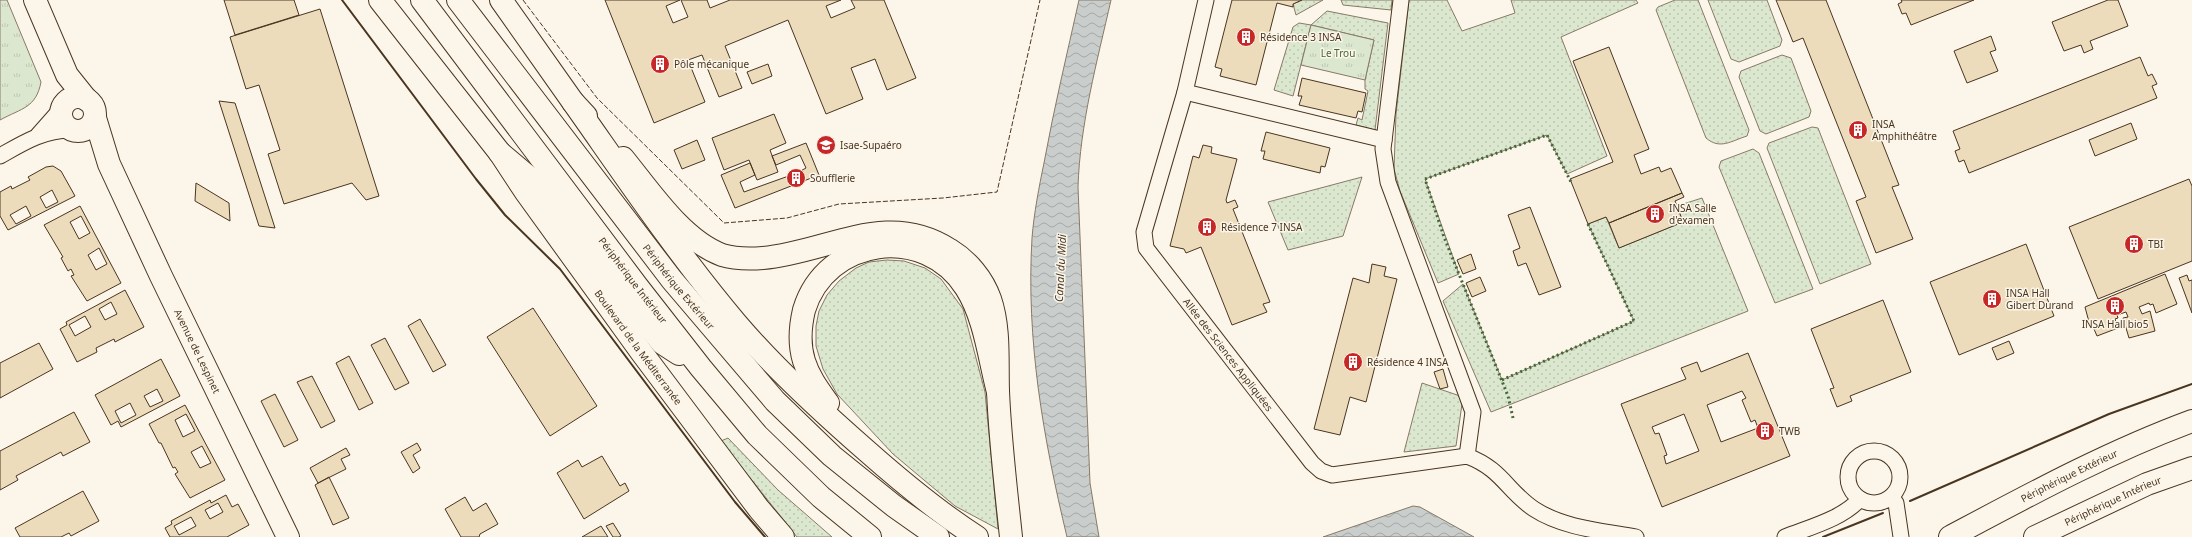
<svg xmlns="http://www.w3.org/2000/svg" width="2192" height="537" viewBox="0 0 2192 537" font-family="'Noto Sans',sans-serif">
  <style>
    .grass { fill: url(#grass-dots); stroke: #887966 }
    .park { fill: url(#park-tufts); stroke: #887966 }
    .water { fill: url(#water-waves); stroke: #887966 }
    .building { fill: #ecdcbc; stroke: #4a3520; fill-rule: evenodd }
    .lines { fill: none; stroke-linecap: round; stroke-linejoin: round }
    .street-casing { stroke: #4a3520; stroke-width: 17 }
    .secondary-casing { stroke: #4a3520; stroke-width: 24 }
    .primary-casing { stroke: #4a3520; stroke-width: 24 }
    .highway-casing { stroke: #4a3520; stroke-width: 24 }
    .street { stroke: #fbf6e9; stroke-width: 15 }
    .secondary { stroke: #fbf6e9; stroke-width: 22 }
    .primary { stroke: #fbf6e9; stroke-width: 22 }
    .highway { stroke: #fbf6e9; stroke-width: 22 }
    .hedge { stroke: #436837; stroke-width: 3; stroke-dasharray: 2 3; stroke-linecap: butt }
    .fence { stroke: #4a3520; stroke-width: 1; stroke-dasharray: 5 2; stroke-linecap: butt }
    .wall { stroke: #4a3520; stroke-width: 2 }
    .labels { text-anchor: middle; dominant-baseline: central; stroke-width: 3; stroke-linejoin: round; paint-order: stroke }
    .poi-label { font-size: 10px; fill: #4a3520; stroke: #fbf6e9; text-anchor: start }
    .park-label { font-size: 10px; fill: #436837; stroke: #fbf6e9 }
    .street-label { font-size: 10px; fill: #4a3520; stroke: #fbf6e9 }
    .water-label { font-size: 11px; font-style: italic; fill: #4a3520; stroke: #fbf6e9 }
  </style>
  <defs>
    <pattern id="grass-dots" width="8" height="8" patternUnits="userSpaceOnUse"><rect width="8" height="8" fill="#dce7d0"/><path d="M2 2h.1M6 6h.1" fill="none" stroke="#bec7b2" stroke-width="1.8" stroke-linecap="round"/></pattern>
    <pattern id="park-tufts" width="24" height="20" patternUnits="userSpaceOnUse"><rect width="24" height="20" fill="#dce7d0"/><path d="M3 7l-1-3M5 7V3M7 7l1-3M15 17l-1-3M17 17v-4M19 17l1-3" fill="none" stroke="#bec7b2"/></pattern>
    <pattern id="water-waves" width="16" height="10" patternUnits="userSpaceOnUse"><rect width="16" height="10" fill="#c9cecd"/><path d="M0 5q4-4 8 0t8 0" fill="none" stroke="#a5a8a6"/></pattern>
  </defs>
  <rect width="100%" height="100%" fill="#fbf6e9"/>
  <!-- grass -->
  <path class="grass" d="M1302 0H1323L1296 15 1293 4Z
    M1341 0H1392L1391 10 1343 5Z
    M1409 0H1447L1462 31 1515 13 1511 0H1636L1638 3 1561 37 1607 156 1567 174 1547 135 1425 179 1459 274 1438 283 1400 191 1394 169 1396 114Z
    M1675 0H1698L1749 130 1747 136C1731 141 1720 150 1706 138L1656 10 1658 7Z
    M1708 0H1767L1782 40 1780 46 1739 62 1731 59Z
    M1327 11 1388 23 1375 130 1356 125 1358 118 1362 120 1368 91 1365 89V80L1374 40 1311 25 1293 96 1274 90 1293 27 1299 23 1311 25Z
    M1782 55 1791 58 1811 111 1809 117 1766 134 1760 131 1739 77 1741 71Z
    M1812 127 1818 128 1871 264 1820 284 1767 148 1769 143Z
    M1753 149 1759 153 1813 289 1775 303 1719 167 1721 161Z
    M1362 177 1343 236 1288 250 1268 202Z
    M1702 198 1748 311 1491 412 1443 301 1463 284 1502 380 1634 321 1588 224 1606 217 1619 248 1683 222 1677 206Z
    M887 260 904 261 925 268 941 279 963 309 985 392 998 529 955 506 893 454 837 394 823 369 816 346V326L819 311 827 295 839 281 856 268 869 262Z
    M1422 383 1463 397 1456 446 1404 452Z
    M728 438 778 490 832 537H797L721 441Z"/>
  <!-- park -->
  <path class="park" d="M0 0H7L41 82C36 108 22 108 0 120Z
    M1311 25 1374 40 1365 80 1301 65Z"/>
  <!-- water -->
  <path class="water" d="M1079 0H1111C1097 62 1080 124 1078 187L1090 483 1099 537H1067C1043 437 1026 340 1032 238 1034 213 1039 187 1044 163 1054 108 1067 54 1079 0Z
    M1413 506 1420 507 1474 537H1323Z"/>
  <!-- building -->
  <path class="building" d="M224 0H294L299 15 235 35Z
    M605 0H680L666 6 673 23 688 17 681 0H707L710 8 730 0H841L826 6 831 18 855 8 851 0H884L916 78 887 90 875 59 851 68 863 99 826 114 788 20 725 46 742 88 719 97 702 55 688 60 705 102 654 123Z
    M1232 0H1302L1293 4V7L1277 3 1256 85 1220 76 1222 69 1215 67Z
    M1776 0H1826L1899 185 1892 187 1913 239 1876 253 1856 201 1866 197 1803 38 1793 42Z
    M1901 0H1974L1911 25 1906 13 1902 14 1898 4 1902 2Z
    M2108 0H2118L2128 26 2090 41 2093 49 2084 53 2081 45 2064 51 2052 22Z
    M320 9 379 196 366 200 352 183 284 204 268 154 280 150 259 85 246 89 230 37Z
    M1991 36 1996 50 1990 52 1998 71 1967 83 1954 51Z
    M1609 47 1649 149 1634 155 1641 174 1659 167 1661 172 1671 168 1682 193 1609 223 1606 217 1588 224 1570 179 1613 162 1573 61Z
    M2140 57 2148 76 2152 74 2157 84 2152 86 2157 98 1969 173 1964 160 1959 162 1955 151 1960 149 1953 131Z
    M768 64 772 76 752 84 747 72Z
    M1302 78 1366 93 1362 112 1358 111 1356 118 1299 105 1302 96H1298Z
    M219 101 235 103 275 228 259 226Z
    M774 114 786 143 770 150 778 172 757 180 749 160 724 170 712 138Z
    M2131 123 2137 139 2095 156 2089 140Z
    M1266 132 1330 148 1325 167 1321 166 1320 173 1263 159 1265 151H1261Z
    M697 140 705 160 682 169 674 150Z
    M806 143 819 175 735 208 721 175 750 163 755 175 740 182 744 192 797 173 806 168 800 155 776 165 772 156Z
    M1203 145 1212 147 1211 153 1237 159 1226 200 1227 203 1235 200 1238 207 1233 209 1270 302 1263 304 1267 312 1232 325 1201 247 1186 253 1184 249 1170 246 1193 156 1199 158Z
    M53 166 61 171 75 196 8 230 0 216V192L11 186 12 189 30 180 28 177 46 167ZM52 190 58 202 46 208 40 197ZM26 206 31 216 16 224 10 215Z
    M2189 179 2192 186V261L2098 299 2069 227Z
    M196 183 229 203 230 221 195 201Z
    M1682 193 1684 197 1675 201 1683 222 1619 248 1609 223Z
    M80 206 121 283 87 301 71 276 74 275 71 269 68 271 61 258 63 257 44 225ZM81 216 90 233 79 239 70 222ZM99 248 107 264 96 270 88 255Z
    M1530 207 1561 287 1539 295 1526 263 1518 266 1513 251 1520 248 1508 215Z
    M2026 244 2054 316 1959 355 1930 282Z
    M1471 254 1476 269 1463 274 1457 260Z
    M1372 264 1386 267 1384 276 1397 279 1366 402 1350 397 1340 435 1314 429 1353 278 1369 283Z
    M2165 274 2177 304 2156 313 2153 304 2150 305 2149 303 2139 307 2142 314 2150 311 2155 331 2129 338 2123 318 2128 317 2126 312 2117 315 2118 318 2115 319 2118 328 2097 336 2091 322H2089L2085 307Z
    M2187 275 2189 281 2192 280V313L2179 278Z
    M1480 277 1486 291 1472 297 1466 283Z
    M125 290 144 327 115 342 114 339 96 348 97 352 77 362 60 329 67 325 66 322ZM111 302 117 314 105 320 99 309ZM85 316 91 327 75 336 69 325Z
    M1883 300 1911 372 1850 396 1852 401 1837 407 1830 389 1834 388 1811 329Z
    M533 308 597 406 550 436 487 337Z
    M420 319 446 365 433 372 408 326Z
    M385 338 409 383 395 390 371 345Z
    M2009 341 2014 353 1997 360 1992 348Z
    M39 343 53 369 0 398V363Z
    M1748 353 1790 456 1662 507 1621 404 1686 379 1681 368 1697 362 1701 372ZM1742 391 1746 398 1742 400 1751 422 1755 420 1758 428 1721 442 1707 405ZM1684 414 1699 451 1666 464 1664 456 1667 455 1659 433 1655 434 1652 427Z
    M349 356 373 403 359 410 336 363Z
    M161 359 180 396 121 427 118 421 111 425 95 395ZM157 389 163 401 150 407 144 396ZM130 403 136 415 121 423 115 411Z
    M1443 369 1448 387 1440 389 1434 372Z
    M312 376 335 421 321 428 297 382Z
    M275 394 298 440 284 447 261 401Z
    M185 405 225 480 190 498 175 474 178 472 175 467 173 468 161 443H159L149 424ZM186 414 195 431 183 437 175 420ZM202 446 211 463 200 468 191 452Z
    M74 412 90 442 63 456 61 452 16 476 18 480 0 490V451Z
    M417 443 421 450 413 455 420 468 413 473 401 452Z
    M346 448 350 455 341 459 346 469 318 483 310 468Z
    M602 456 620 486 625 483 629 491 584 519 557 473 578 460 582 467Z
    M329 477 349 518 333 525 315 485Z
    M83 491 99 521 71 536 69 533 61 537H20L15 528Z
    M226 495 232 507 238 504 249 525 227 537H170L165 528 172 524 171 521 210 500 211 503ZM218 503 223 512 210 519 205 510ZM191 517 196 526 179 535 174 526Z
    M465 497 473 511 486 503 498 524 480 534 479 537H461L445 509Z
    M613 523 621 536 619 537H613L606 526Z
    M601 526 608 537H582Z"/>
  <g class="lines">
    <defs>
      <g id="street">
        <path id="s1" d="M1206 0 1185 92 1144 232 1146 248 1312 463 1321 471 1332 475 1467 456C1502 469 1507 491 1534 509 1563 528 1602 531 1636 537"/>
        <path d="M1401 0 1383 149 1388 182 1473 412 1467 456"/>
        <path d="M1185 92 1384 140"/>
        <path d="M38 135 61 109"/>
        <path d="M0 156C23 143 44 130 70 130"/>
        <circle cx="1874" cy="477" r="26"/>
        <path d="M1891 497 1896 503 1901 537"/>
        <path d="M1785 537C1810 527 1842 519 1860 499"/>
      </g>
      <g id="secondary">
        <path d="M35 0 67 75 87 100"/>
        <circle cx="78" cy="114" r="17"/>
        <path id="s2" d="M95 118 109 164 161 276 288 537"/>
      </g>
      <g id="primary">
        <path id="s3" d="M380 0 500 153 525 191 642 353 759 509 783 537"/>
        <path d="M501 0 573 102 586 116"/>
        <path d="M623 158C650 191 682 240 722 255 735 259 750 259 763 258 829 252 887 209 950 250 968 261 983 279 990 299 1000 328 997 361 998 391 1000 440 1006 489 1011 537"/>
      </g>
      <g id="highway">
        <path id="s4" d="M422 0 637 286 701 368 757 435 821 497 870 537"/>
        <path id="s5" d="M458 0 672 280 775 401 832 456 894 506 938 537"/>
        <path d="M573 102C626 177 677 253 736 323 776 370 822 412 868 452 902 482 938 512 977 537"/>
        <path d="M500 153 532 180 662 343 679 354"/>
        <path d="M828 403C818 389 809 377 804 361 799 345 800 327 804 310 826 237 925 223 966 288 985 318 989 358 998 392"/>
        <path id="s6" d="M1950 537C2029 495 2108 452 2192 421"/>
        <path id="s7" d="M2035 537 2147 484 2192 468"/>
      </g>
    </defs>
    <!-- street casing -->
    <use href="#street" class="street-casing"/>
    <!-- secondary casing -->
    <use href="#secondary" class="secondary-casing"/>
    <!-- primary casing -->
    <use href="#primary" class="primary-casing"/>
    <!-- highway casing -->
    <use href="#highway" class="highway-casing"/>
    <!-- street -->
    <use href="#street" class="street"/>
    <!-- secondary -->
    <use href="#secondary" class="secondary"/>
    <!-- primary -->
    <use href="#primary" class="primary"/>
    <!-- highway -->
    <use href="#highway" class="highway"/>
    <!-- hedge -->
    <path class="hedge" d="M1502 380 1634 321 1587 222
      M1513 418 1508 396 1444 237 1425 179 1547 135 1571 182"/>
    <!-- fence -->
    <path class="fence" d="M523 0 597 98 724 223 787 218 839 204 943 198 997 192 1040 0"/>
    <!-- wall -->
    <path class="wall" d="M342 0 476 179 505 215 560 269 735 502 765 537
      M1910 501 2109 414 2192 384
      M1823 537 1883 513"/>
  </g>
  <!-- icons -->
  <defs>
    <symbol id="building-disc" viewBox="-11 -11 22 22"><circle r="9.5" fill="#c62828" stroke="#fbf6e9"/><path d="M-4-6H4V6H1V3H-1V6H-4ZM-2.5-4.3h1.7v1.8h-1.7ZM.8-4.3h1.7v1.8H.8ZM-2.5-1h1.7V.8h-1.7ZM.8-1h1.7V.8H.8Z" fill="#fff"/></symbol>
    <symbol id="university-disc" viewBox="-11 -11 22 22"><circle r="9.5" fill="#c62828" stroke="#fbf6e9"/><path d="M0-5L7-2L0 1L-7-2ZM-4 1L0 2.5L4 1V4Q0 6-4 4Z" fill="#fff"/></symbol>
  </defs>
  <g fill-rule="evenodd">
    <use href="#building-disc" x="1235" y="26" width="22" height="22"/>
    <use href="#building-disc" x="649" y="53" width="22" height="22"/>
    <use href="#building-disc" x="1847" y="119" width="22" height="22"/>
    <use href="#university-disc" x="815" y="134" width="22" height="22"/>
    <use href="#building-disc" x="785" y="167" width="22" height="22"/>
    <use href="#building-disc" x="1644" y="203" width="22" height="22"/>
    <use href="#building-disc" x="1196" y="216" width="22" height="22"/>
    <use href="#building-disc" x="2123" y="233" width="22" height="22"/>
    <use href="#building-disc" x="1981" y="288" width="22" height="22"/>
    <use href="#building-disc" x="2104" y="295" width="22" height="22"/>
    <use href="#building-disc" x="1342" y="351" width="22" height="22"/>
    <use href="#building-disc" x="1754" y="420" width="22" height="22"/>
  </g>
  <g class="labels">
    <!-- poi labels -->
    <g class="poi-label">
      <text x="1260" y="37">Résidence 3 INSA</text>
      <text x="674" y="64">Pôle mécanique</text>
      <text x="1872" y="124">INSA<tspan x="1872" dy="12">Amphithéâtre</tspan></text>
      <text x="840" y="145">Isae-Supaéro</text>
      <text x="810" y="178">Soufflerie</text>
      <text x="1669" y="208">INSA Salle<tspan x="1669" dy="12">d'examen</tspan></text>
      <text x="1221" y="227">Résidence 7 INSA</text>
      <text x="2148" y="244">TBI</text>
      <text x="2006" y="293">INSA Hall<tspan x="2006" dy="12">Gibert Durand</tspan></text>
      <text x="2115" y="324" text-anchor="middle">INSA Hall bio5</text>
      <text x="1367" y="362">Résidence 4 INSA</text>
      <text x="1779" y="431">TWB</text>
    </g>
    <!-- park labels -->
    <g class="park-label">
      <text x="1338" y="53">Le Trou</text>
    </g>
    <!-- street labels -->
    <g class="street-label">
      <text stroke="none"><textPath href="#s4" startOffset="351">Périphérique Intérieur</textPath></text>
      <text stroke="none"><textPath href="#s5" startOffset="362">Périphérique Extérieur</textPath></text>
      <text stroke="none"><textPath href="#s3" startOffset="433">Boulevard de la Méditerranée</textPath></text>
      <text stroke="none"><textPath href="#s2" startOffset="255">Avenue de Lespinet</textPath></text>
      <text stroke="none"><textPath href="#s1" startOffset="391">Allée des Sciences Appliquées</textPath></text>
      <text stroke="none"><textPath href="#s6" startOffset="134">Périphérique Extérieur</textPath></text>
      <text stroke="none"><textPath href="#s7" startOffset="86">Périphérique Intérieur</textPath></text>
    </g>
    <!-- water labels -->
    <g class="water-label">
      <text transform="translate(1060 268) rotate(-87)">Canal du Midi</text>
    </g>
  </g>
</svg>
